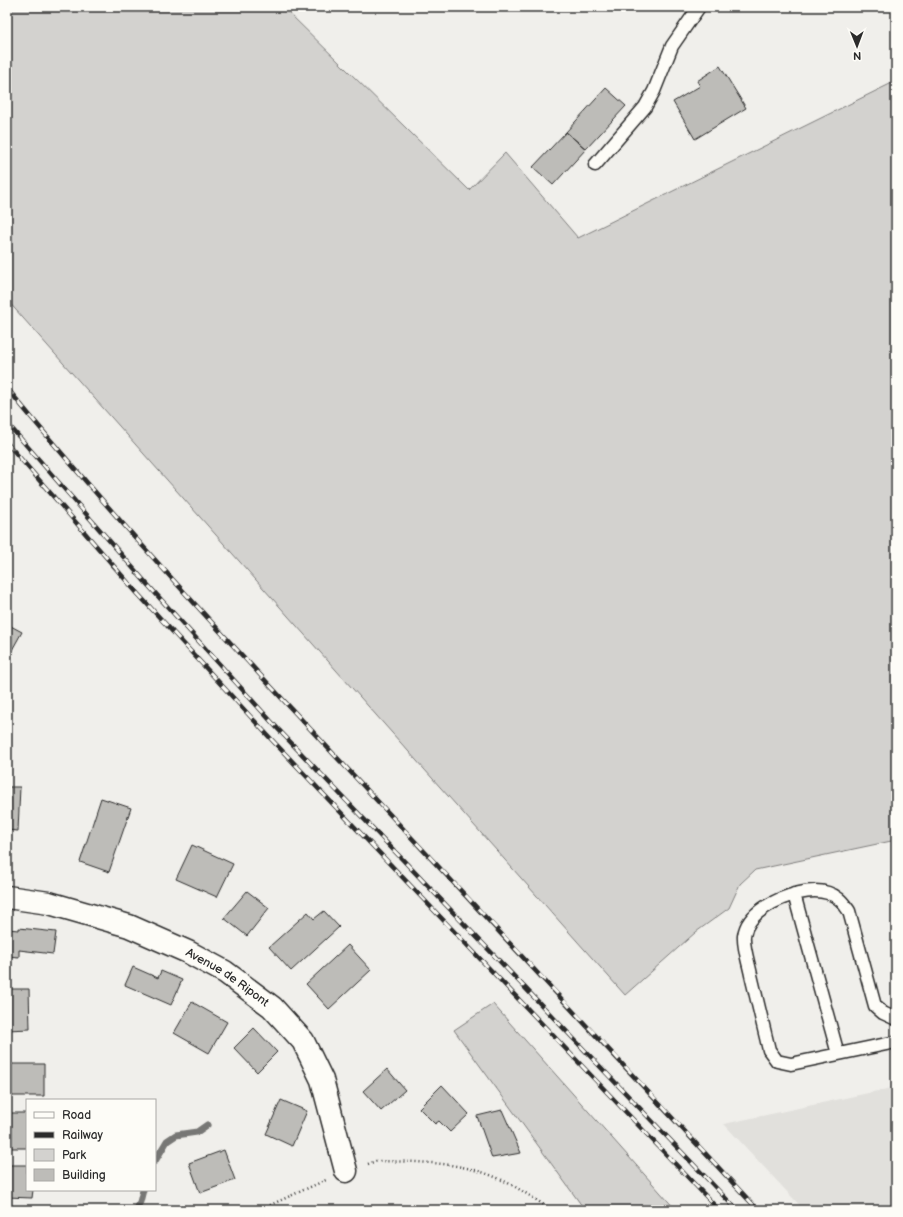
<svg xmlns="http://www.w3.org/2000/svg" width="903" height="1217" viewBox="0 0 903 1217" font-family="'Balsamiq Sans',sans-serif">
  <style>
    .built { fill: #e1e0dc }
    .green { fill: #d3d2cf; stroke: #7f7e7d }
    .lines { fill: none; stroke-linecap: round; stroke-linejoin: round }
    .stream { stroke: #777775; stroke-width: 7 }
    .building { fill: #bdbcb8; stroke: #2b2b2b }
    .service-casing { stroke: #2b2b2b; stroke-width: 15 }
    .minor-casing { stroke: #2b2b2b; stroke-width: 25 }
    .path { stroke: #2b2b2b; stroke-width: 2.5; stroke-dasharray: 1 3; stroke-linecap: butt }
    .service { stroke: #fdfcf7; stroke-width: 12 }
    .minor { stroke: #fdfcf7; stroke-width: 22 }
    .rail-casing { stroke: #2b2b2b; stroke-width: 4.5 }
    .rail { stroke: #fdfcf7; stroke-width: 3; stroke-dasharray: 9; stroke-linecap: butt }
    .labels { text-anchor: middle; dominant-baseline: central; stroke-width: 3; stroke-linejoin: round; paint-order: stroke }
    .street-label { font-size: 12px; fill: #2b2b2b; stroke: #fdfcf7 }
  </style>
  <rect width="100%" height="100%" fill="#f0efeb"/>
  <filter id="ink" filterUnits="userSpaceOnUse"><feTurbulence type="fractalNoise" baseFrequency=".025" numOctaves="2"/><feDisplacementMap in="SourceGraphic" scale="8" xChannelSelector="R" yChannelSelector="G"/><feConvolveMatrix kernelMatrix="1 2 1 2 8 2 1 2 1" color-interpolation-filters="sRGB"/></filter>
  <g filter="url(#ink)">
    <!-- built -->
    <path class="built" d="M896 1087V1210H804L724 1124Z"/>
    <!-- green -->
    <path class="green" d="M7 7H283L469 190 505 153 578 238 896 81V840L755 870 740 884 729 908 696 932 625 995 7 300Z
      M493 1004 676 1210H585L454 1030Z"/>
    <g class="lines">
      <!-- stream -->
      <path class="stream" d="M155 1161 167 1141 176 1135 197 1132 207 1125
        M135 1210 140 1202 143 1190"/>
    </g>
    <!-- building -->
    <path class="building" d="M720 66 746 108 695 139 673 102 700 86 697 81Z
      M606 88 626 106 586 149 566 132Z
      M566 132 586 149 553 185 533 167Z
      M7 624 22 632 7 659Z
      M7 787H20L18 831 7 830Z
      M101 798 131 808 109 872 80 862Z
      M192 845 233 864 217 897 176 879Z
      M247 891 269 908 247 936 224 918Z
      M324 911 339 927 291 971 269 947 308 912 314 919Z
      M19 928 56 932 53 954 19 950V957L7 956V929L19 930Z
      M348 945 371 970 329 1009 306 984Z
      M133 967 158 978 161 971 182 980 171 1005 125 985Z
      M7 989H29L30 1029 7 1030Z
      M192 1002 227 1022 209 1053 174 1033Z
      M254 1028 277 1052 257 1072 234 1048Z
      M7 1064H44V1096H7Z
      M387 1069 405 1090 381 1111 363 1091Z
      M442 1085 469 1114 450 1132 439 1121 435 1124 419 1108Z
      M281 1100 307 1111 292 1146 266 1134Z
      M502 1110 521 1153 492 1158 477 1116Z
      M7 1113H27V1148H7Z
      M224 1150 235 1180 200 1193 189 1163Z
      M7 1165H27V1190H33L32 1198 7 1197Z"/>
    <g class="lines">
      <defs>
        <path id="service" d="M595 165 645 107 654 91 672 46 699 7
          M794 894 838 1054
          M896 1019 883 1013 875 1006 849 911C846 907 843 902 839 899 828 890 812 890 799 893 778 898 747 912 744 936 743 947 749 964 751 975 757 1000 763 1025 769 1050L777 1061 791 1064 896 1042"/>
        <g id="minor">
          <path id="s1" d="M7 897 49 903 129 926 188 952 225 972 272 1007 303 1041 322 1080 346 1171"/>
        </g>
      </defs>
      <!-- service casing -->
      <use href="#service" class="service-casing"/>
      <!-- minor casing -->
      <use href="#minor" class="minor-casing"/>
      <!-- path -->
      <path class="path" d="M368 1164 376 1161C419 1162 462 1161 502 1180 519 1188 536 1200 552 1210
        M259 1210 326 1180"/>
      <!-- service -->
      <use href="#service" class="service"/>
      <!-- minor -->
      <use href="#minor" class="minor"/>
      <defs>
        <path id="rail" d="M7 388C122 528 246 660 369 792 499 931 629 1070 758 1210
          M7 423 147 584 278 729 737 1210
          M7 443 138 594 272 740 719 1210"/>
      </defs>
      <!-- rail casing -->
      <use href="#rail" class="rail-casing"/>
      <!-- rail -->
      <use href="#rail" class="rail"/>
    </g>
  </g>
  <g class="labels">
    <!-- street labels -->
    <g class="street-label">
      <text stroke="none"><textPath href="#s1" startOffset="237">Avenue de Ripont</textPath></text>
    </g>
  </g>
  <!-- margin -->
  <rect width="903" height="1217" fill="none" stroke="#fdfcf7" stroke-width="24"/>
  <rect x="12" y="12" width="879" height="1193" fill="none" stroke="#2b2b2b" stroke-width="1.5" filter="url(#ink)"/>
  <!-- legend -->
  <rect x="26" y="1099" width="130" height="92" fill="#fdfcf7" stroke="#a9a8a5"/>
  <rect x="34" y="1112" width="20" height="6" fill="#fdfcf7" stroke="#a9a8a5"/>
  <text x="62" y="1119" font-size="12" fill="#2b2b2b">Road</text>
  <rect x="34" y="1132" width="20" height="6" fill="#2b2b2b" stroke="#a9a8a5"/>
  <text x="62" y="1139" font-size="12" fill="#2b2b2b">Railway</text>
  <rect x="34" y="1149" width="20" height="12" fill="#d3d2cf" stroke="#a9a8a5"/>
  <text x="62" y="1159" font-size="12" fill="#2b2b2b">Park</text>
  <rect x="34" y="1169" width="20" height="12" fill="#bdbcb8" stroke="#a9a8a5"/>
  <text x="62" y="1179" font-size="12" fill="#2b2b2b">Building</text>
  <!-- north arrow -->
  <g transform="translate(857 46) rotate(179)" stroke="#fdfcf7" stroke-width="3" paint-order="stroke">
  <path d="M0-3L7 15L0 10L-7 15Z" fill="#2b2b2b"/>
  <text y="-6" font-size="11" font-weight="bold" text-anchor="middle" fill="#2b2b2b">N</text>
  </g>
</svg>
